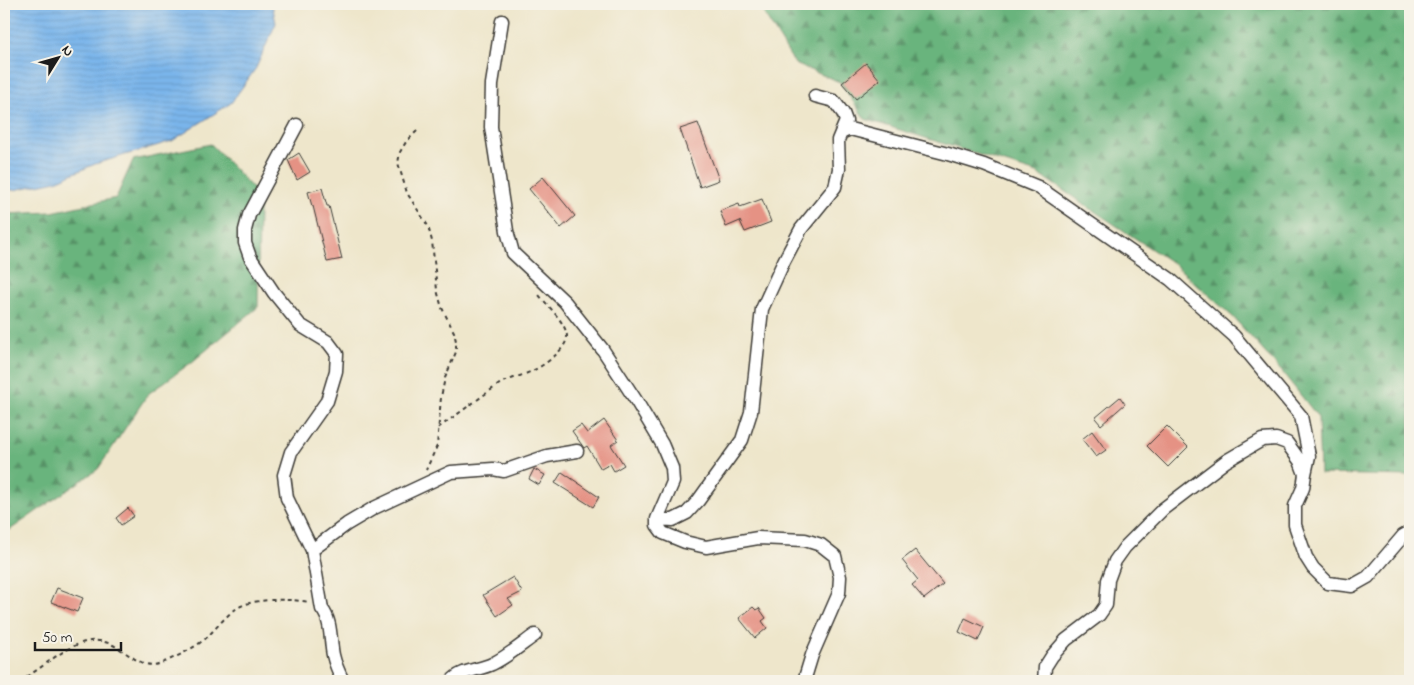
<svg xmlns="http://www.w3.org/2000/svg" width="1414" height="685" viewBox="0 0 1414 685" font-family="'Indie Flower',sans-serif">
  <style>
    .forest { fill: url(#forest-firs); stroke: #42684c }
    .water { fill: url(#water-rules); stroke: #4b6884 }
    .building { fill: #e59284 }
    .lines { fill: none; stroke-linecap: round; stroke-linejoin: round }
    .minor-casing { stroke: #3c3a36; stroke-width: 15 }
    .path { stroke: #3c3a36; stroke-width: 2; stroke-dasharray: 4 4; stroke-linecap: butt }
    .minor { stroke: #fff; stroke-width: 12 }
  </style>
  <defs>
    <pattern id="forest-firs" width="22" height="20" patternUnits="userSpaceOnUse" patternTransform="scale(1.25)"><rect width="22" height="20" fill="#69b47d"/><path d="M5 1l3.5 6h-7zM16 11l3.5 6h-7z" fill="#569266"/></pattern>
    <pattern id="water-rules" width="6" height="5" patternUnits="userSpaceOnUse" patternTransform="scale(1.25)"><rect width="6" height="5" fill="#7ab5eb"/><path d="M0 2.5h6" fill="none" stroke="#699bc9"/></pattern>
  </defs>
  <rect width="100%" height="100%" fill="#f7f3e8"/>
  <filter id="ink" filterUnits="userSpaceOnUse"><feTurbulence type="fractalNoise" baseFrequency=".02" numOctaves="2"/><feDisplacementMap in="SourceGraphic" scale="10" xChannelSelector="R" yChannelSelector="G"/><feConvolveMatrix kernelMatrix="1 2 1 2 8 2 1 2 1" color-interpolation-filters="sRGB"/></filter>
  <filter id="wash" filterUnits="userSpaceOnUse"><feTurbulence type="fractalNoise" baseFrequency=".0096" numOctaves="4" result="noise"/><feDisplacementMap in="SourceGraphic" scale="20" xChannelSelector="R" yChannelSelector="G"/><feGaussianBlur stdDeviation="1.12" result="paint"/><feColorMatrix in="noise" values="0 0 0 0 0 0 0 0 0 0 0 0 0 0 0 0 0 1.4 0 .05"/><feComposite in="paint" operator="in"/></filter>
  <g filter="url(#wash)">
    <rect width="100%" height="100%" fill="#eee6cb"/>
    <!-- forest -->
    <path class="forest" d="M758 4H1410V476L1320 474 1318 417 1283 373 1233 317 1174 264 1037 173 865 119 840 82 795 64Z
      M211 144 259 195 258 307 192 362 148 394 98 469 4 534V214L52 212 116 198 133 160Z"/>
    <!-- water -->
    <path class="water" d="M4 4H272L276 23 256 68 231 103 172 141 95 164 56 181 14 190H4Z"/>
    <g id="blocks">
      <!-- building -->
      <path class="building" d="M866 63 880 80 856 99 842 83Z
        M698 123 719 180 700 187 680 129Z
        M299 153 310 172 297 180 288 160Z
        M543 177 575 216 561 228 529 189Z
        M322 188 327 206H329L342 259 327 262 313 206H312L308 192Z
        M762 199 771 222 745 232 740 221 726 227 720 211 739 204 740 207Z
        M1120 397 1125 404 1101 425 1095 418Z
        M604 420 618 440 611 445 624 465 614 471 610 464 601 469 587 446 584 448 572 431 581 425 587 433Z
        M1167 426 1188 447 1168 467 1147 446Z
        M1092 431 1106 450 1096 457 1082 439Z
        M534 469 545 475 539 485 529 479Z
        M562 472 599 497 593 507 555 483Z
        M128 508 134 516 121 525 116 518Z
        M915 550 943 584 924 599 912 585 918 580 902 560Z
        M513 577 522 592 508 599 513 605 497 616 483 595Z
        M57 588 83 598 77 612 51 602Z
        M753 607 756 610 759 608 766 618 762 621 767 628 755 638 739 618Z
        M965 618 984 627 978 641 959 632Z"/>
    </g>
  </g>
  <g filter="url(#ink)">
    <use href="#blocks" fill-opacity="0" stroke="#3c3a36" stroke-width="1"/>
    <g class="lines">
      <defs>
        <path id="minor" d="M502 21 492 84 491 127 507 231 513 253 565 302 603 350 637 402 662 444 672 468 673 482 657 519V525L663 533 685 542 706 547 758 538 805 540 821 545 835 556 840 577 839 593 812 655 804 681
          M297 125 249 215 245 230V243L250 257 274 293 300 325 328 342 337 354 336 371 327 401 291 452 284 475 287 498 312 550 322 609C332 621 330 641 333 655 335 664 339 673 343 681
          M843 132 850 129 948 154 984 165 1038 187 1170 279 1234 336 1301 416 1309 456 1305 474
          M657 519 673 520 687 513 698 501 742 440 751 412 762 309 784 261 801 229 835 187 839 169 838 140 846 121 843 113 834 101 815 96
          M312 550 347 524 374 508 451 472 493 469 504 471 547 456 577 451
          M452 681C460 670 480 670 492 664 507 657 521 645 535 635
          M1044 681 1045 667 1052 656 1066 640 1099 615 1106 605 1108 580 1115 561 1125 547 1163 509 1226 461 1262 440 1276 439 1287 443 1300 461 1305 474 1303 488 1295 506V525L1306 557 1313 568 1328 583 1352 586 1368 577 1403 536 1410 532"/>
      </defs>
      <!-- minor casing -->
      <use href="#minor" class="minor-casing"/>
      <!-- path -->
      <path class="path" d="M417 131 406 142 400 152 398 163 407 193 428 226 432 241 437 290 442 308 454 332 456 341V352L445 378 441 397 437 446 426 470
        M438 428C458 414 478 399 498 385 508 379 519 377 530 372 542 367 567 350 567 336 566 323 547 305 539 295
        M20 681C40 670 62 648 85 642 118 633 134 671 158 664 172 660 194 648 205 639 217 628 227 613 241 606 257 598 292 599 309 602"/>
      <!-- minor -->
      <use href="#minor" class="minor"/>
    </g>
  </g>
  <!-- margin -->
  <rect width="1414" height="685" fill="none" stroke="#f7f3e8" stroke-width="20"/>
  <!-- north arrow -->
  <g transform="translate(58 58) rotate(53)" stroke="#f7f3e8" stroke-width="4" paint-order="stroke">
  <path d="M0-4L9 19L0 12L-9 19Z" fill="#1c1c1c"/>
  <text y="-8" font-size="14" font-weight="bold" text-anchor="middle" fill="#1c1c1c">N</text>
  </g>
  <!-- scale -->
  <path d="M35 642v8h86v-8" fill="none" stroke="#1c1c1c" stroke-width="2.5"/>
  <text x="42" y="642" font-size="15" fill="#1c1c1c" stroke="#f7f3e8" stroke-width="4" paint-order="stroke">50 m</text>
</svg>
